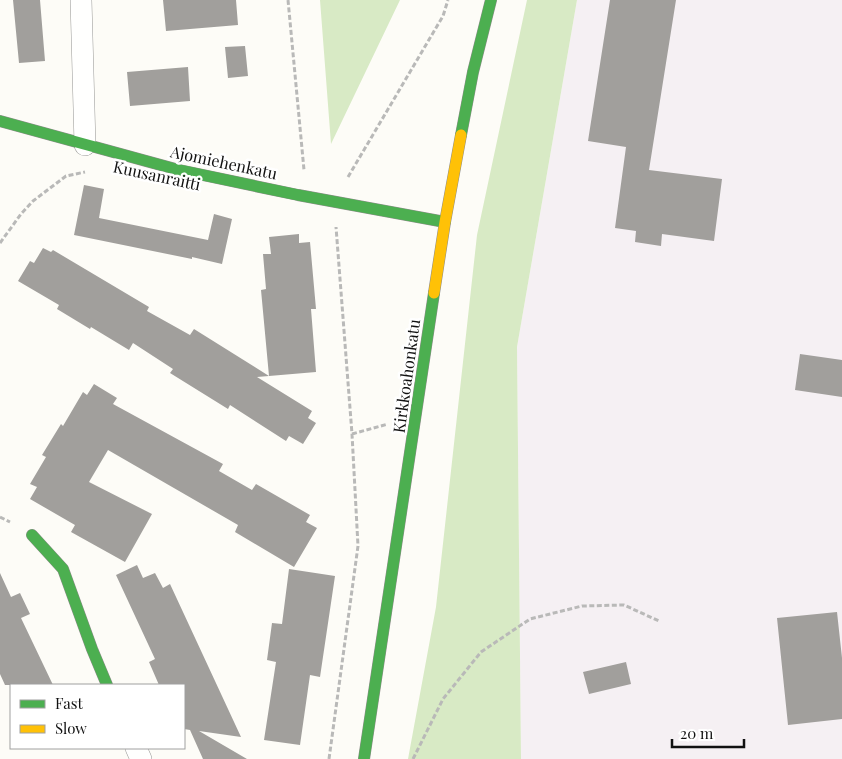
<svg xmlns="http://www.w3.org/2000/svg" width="842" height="759" viewBox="0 0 842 759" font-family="'Playfair Display',serif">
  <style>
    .industrial { fill: #f5f0f3 }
    .forest { fill: #d8eac5 }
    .building { fill: #a19f9c }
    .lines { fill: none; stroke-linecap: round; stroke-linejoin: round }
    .street-casing { stroke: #979795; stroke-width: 22 }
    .fast-casing { stroke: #8e8d8b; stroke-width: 12 }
    .slow-casing { stroke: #8e8d8b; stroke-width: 12 }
    .path { stroke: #b9b9b8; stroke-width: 3; stroke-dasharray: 5 2.5; stroke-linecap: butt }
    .street { stroke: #fffffe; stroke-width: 21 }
    .fast { stroke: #4caf50; stroke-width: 11 }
    .slow { stroke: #ffc107; stroke-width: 11 }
    .labels { text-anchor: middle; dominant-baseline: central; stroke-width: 5; stroke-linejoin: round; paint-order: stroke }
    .street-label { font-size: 16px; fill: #111; stroke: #fff }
  </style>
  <rect width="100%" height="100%" fill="#fdfcf7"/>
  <!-- industrial -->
  <path class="industrial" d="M577 0H842V759H521L517 347Z"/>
  <!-- forest -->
  <path class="forest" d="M320 0H400L331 144Z
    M527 0H577L517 347 521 759H408L436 607 477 235Z"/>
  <!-- building -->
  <path class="building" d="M13 0H40L45 61 19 63Z
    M163 0H236L238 25 166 31Z
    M610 0H676L649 170 722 179 714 241 662 234 661 246 635 242 636 231 615 228 626 147 588 141Z
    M245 46 248 76 228 78 225 47Z
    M188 67 190 101 130 106 127 72Z
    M84 185 104 189 99 218 208 240 214 214 232 219 222 264 192 257V259L74 235Z
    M299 234V243L310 242 316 309H311L316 372 269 376 261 290 266 289 263 254H271L269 237Z
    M43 248 51 252 53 250 149 307 147 311 190 335 194 329 269 376 257 377 312 411 308 418 316 423 303 444 289 436 286 441 230 405 228 409 170 373 173 369 133 343 129 350 91 327 90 329 57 309 59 305 18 281 30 261 34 263Z
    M800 354 842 360V397L795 390Z
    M94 384 117 398 113 404 223 464 219 471 252 490 256 484 310 515 306 522 317 528 294 567 235 532 238 525 108 450 89 482 152 514 125 562 71 532 75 525 30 499 37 487 30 484 46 457 42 455 61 424 63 426 83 392 87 395Z
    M137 565 143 578 155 573 163 588 170 584 241 737 199 731 247 759H203L190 730 184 729V685H159L149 662 155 659 116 575Z
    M289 569 335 576 320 677 310 675 300 745 264 740 276 662 267 660 272 623 282 624Z
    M0 573 11 597 20 593 30 614 21 618 53 685H5L0 674Z
    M837 612 842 658V719L788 725 777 618Z
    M626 662 631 684 589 694 583 672Z"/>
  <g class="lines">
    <defs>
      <path id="street" d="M81 0 85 145
        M136 748 141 759"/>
      <path id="fast" d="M0 121 179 170 298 195 445 222
        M461 135 473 72 491 0
        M32 535 63 569 92 649 107 685
        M364 759 434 293"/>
      <path id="slow" d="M434 293 445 222 461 135"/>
    </defs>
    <!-- street casing -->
    <use href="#street" class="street-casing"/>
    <!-- fast casing -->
    <use href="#fast" class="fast-casing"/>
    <!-- slow casing -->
    <use href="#slow" class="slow-casing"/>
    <!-- path -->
    <path class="path" d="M288 0 304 170
      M348 177 443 16 448 0
      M0 243 21 214 33 201 66 176 85 172
      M352 434 388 424
      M0 517 10 522
      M329 759 358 546 352 434 336 227
      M413 759 443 699 481 652 530 619 582 606 624 605 659 621"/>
    <!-- street -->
    <use href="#street" class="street"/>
    <!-- fast -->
    <use href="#fast" class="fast"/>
    <!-- slow -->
    <use href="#slow" class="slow"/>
  </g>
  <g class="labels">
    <!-- street labels -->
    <g class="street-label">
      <text transform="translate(224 162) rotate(12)">Ajomiehenkatu</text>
      <text transform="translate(157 175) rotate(12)">Kuusanraitti</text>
      <text transform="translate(406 376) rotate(-82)">Kirkkoahonkatu</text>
    </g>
  </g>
  <!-- legend -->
  <rect x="10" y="684" width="175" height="65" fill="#ffffff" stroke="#a0a0a0"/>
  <rect x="20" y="700" width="25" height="8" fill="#4caf50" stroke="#a0a0a0"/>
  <text x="55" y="709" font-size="15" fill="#111111">Fast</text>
  <rect x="20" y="725" width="25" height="8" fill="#ffc107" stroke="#a0a0a0"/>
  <text x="55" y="734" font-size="15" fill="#111111">Slow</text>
  <!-- scale -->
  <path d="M672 739v8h72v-8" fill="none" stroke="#111111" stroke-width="2.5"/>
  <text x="680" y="739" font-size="15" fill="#111111" stroke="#ffffff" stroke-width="4" paint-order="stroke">20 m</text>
</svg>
